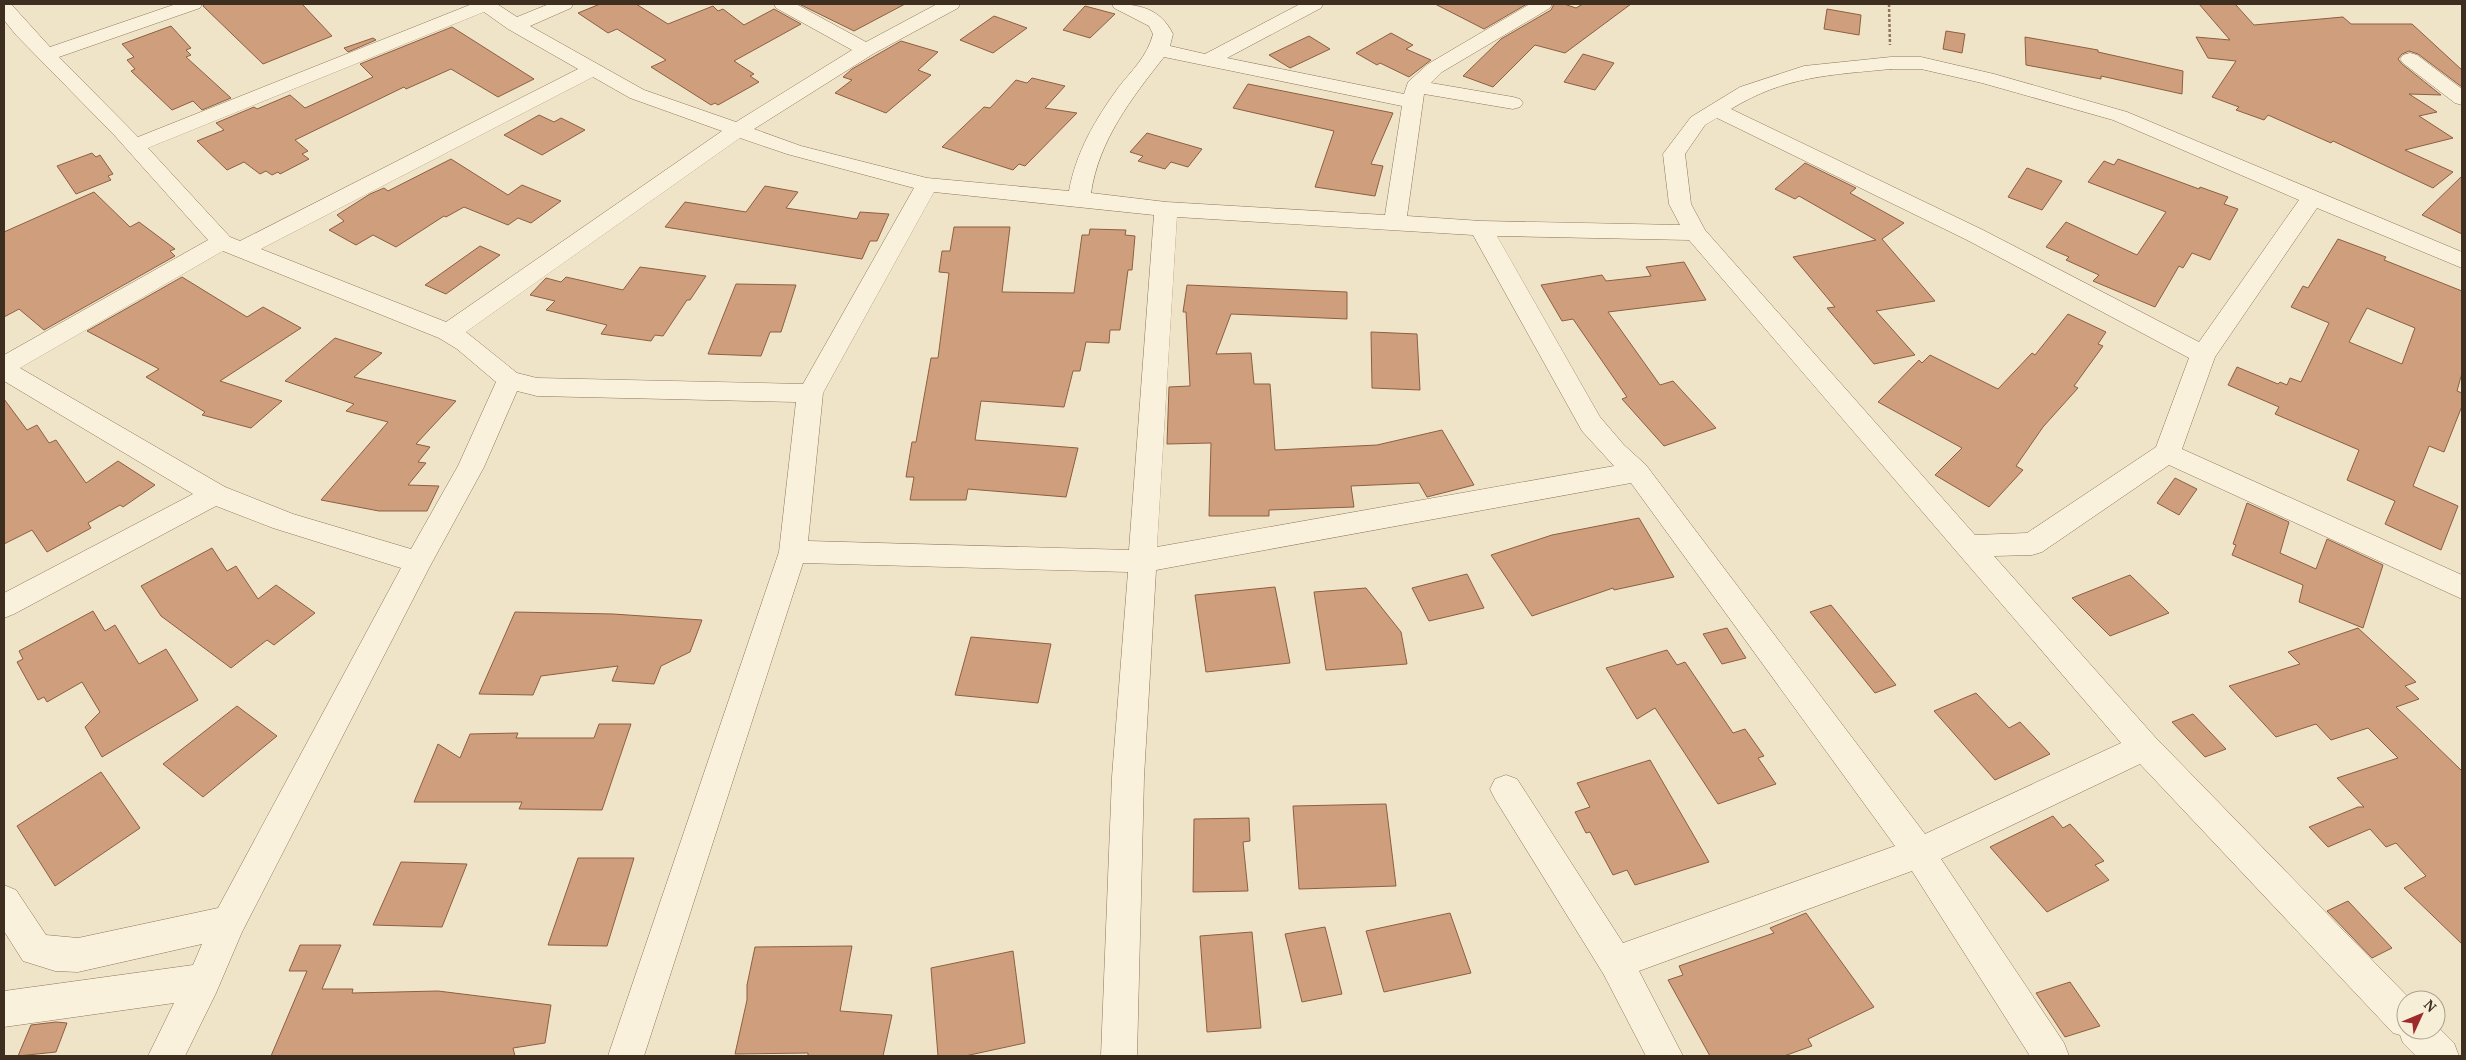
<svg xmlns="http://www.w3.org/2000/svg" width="2466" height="1060" viewBox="0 0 2466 1060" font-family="'PT Serif',serif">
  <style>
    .building { fill: #cf9f7d; stroke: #8d5f41; fill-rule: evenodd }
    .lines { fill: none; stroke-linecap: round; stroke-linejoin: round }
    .minor-casing { stroke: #8d765c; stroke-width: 1 }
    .path { stroke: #8d765c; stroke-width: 2.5; stroke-dasharray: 3 2; stroke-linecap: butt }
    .minor { fill: #faf1dc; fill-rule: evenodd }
  </style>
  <rect width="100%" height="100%" fill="#f0e4c8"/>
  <!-- building -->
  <path class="building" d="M204 4H302L332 36 263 64 203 6Z
    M600 4H636L668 24 713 6 718 11 723 9 744 25 774 9 801 24 734 61 754 74 750 76 759 82 718 105 715 103 711 105 651 67 666 60 617 29 608 33 578 13Z
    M799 4H905L854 31Z
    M1435 4H1527L1484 29Z
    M1554 4H1564L1576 8 1583 4H1631L1565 53 1535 45 1493 87 1463 76 1501 39 1551 10Z
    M2199 4H2235L2254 25 2343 17 2351 24H2412L2462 70V87L2418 54 2409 51 2402 54 2398 59 2402 64 2441 95 2409 94 2437 112 2419 116 2453 138 2405 150 2453 172 2433 188 2333 141 2331 143 2268 115 2264 120 2236 110 2239 107 2212 97 2236 61 2208 58 2196 37 2230 40Z
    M1085 6 1115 14 1090 38 1063 30Z
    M1827 9 1861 15 1859 35 1824 29Z
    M994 16 1027 28 993 53 960 40Z
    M171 26 191 48 186 50 191 55 186 57 231 98 202 110 193 101 172 110 131 71 135 69 127 60 134 57 122 44Z
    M452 27 534 79 498 97 451 69 406 89 404 87 295 140 308 151 302 154 309 159 280 174 278 172 272 175 266 171 260 174 244 162 227 170 197 141 224 130 216 123 254 107 257 109 290 95 305 108 373 77 360 64Z
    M1946 31 1965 34 1962 53 1943 49Z
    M1391 33 1413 45 1406 49 1431 60 1409 77 1380 63 1377 65 1356 53Z
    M1309 36 1330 49 1290 68 1269 55Z
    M2025 37 2098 50V52L2183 71 2182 94 2101 76V79L2026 65Z
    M373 38 376 40 348 52 344 48Z
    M901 41 938 52 918 70 931 75 886 113 835 93 852 80 843 77 852 69Z
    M1583 54 1614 63 1595 90 1564 82Z
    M1032 78 1065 86 1045 108 1077 113 1025 166 1019 164 1013 170 942 147 984 107 990 108 1016 80 1027 83Z
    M1248 84 1393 113 1371 164 1383 166 1375 196 1315 187 1334 131 1233 108Z
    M539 115 554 122 561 118 585 130 542 155 504 135Z
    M1147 133 1202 149 1188 167 1171 162 1165 169 1138 161 1143 156 1130 152Z
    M92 153 96 157 100 155 113 174 108 176 111 180 76 194 57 166Z
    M451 159 508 195 522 185 561 201 531 223 518 218 508 225 464 207 446 217 444 216 396 247 373 235 356 245 329 230 344 221 337 215 370 194 384 188 388 191Z
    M2118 159 2199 189 2200 187 2228 197 2224 204 2238 209 2210 260 2192 253 2183 268 2179 266 2155 307 2093 281 2099 275 2066 260 2069 257 2046 247 2066 222 2137 255 2166 212 2088 182 2104 161 2114 165Z
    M1805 163 1856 188 1850 193 1904 223 1882 239 1935 301 1876 311 1915 355 1874 364 1827 308 1835 307 1793 257 1876 240 1799 196 1795 199 1775 189Z
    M2027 168 2062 181 2042 210 2008 197Z
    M2462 176V234L2422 215Z
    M765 186 798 192 786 208 857 219 860 212 889 214 877 241H870L862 259 665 227 685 202 746 212Z
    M94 192 130 227 139 222 175 249 170 251 175 256 44 330 19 309 4 317V232Z
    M954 227H1010L1002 292 1074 293 1082 235H1089L1090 229 1126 230 1125 235 1135 236 1132 270H1128L1120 330H1110L1109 343 1086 342 1080 371H1073L1064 407 981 401 975 440 1078 448 1066 497 968 489 966 500H910L914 477H906L912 442H916L931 358H938L949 273 939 272 942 251H950Z
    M2338 239 2386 257 2384 260 2462 291V373L2457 391 2462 393V406L2444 452 2429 446 2413 486 2458 506 2441 550 2385 524 2395 501 2347 480 2359 450 2275 414 2279 407 2228 385 2237 367 2278 384 2280 382 2287 385 2290 378 2301 382 2329 323 2291 307 2303 286 2308 288ZM2367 308 2415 328 2402 364 2349 342Z
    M480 246 500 255 446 294 425 285Z
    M1684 262 1706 300 1608 312 1660 385 1673 381 1716 428 1664 446 1622 399 1627 397 1573 319 1562 321 1541 285 1602 275 1606 281 1651 276 1646 267Z
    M640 267 706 276 690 300H687L663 336 655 335 651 341 601 334 607 325 546 310 555 301 530 295 546 278 561 282 566 277 623 290Z
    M182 277 247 317 263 307 301 328 220 381 282 401 251 428 202 415 205 412 146 377 159 369 87 331Z
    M736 284 796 285 781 332H770L761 356 708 354Z
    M1187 285 1347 292V319L1231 314 1216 354 1251 353 1254 384H1270L1275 450 1377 445 1442 430 1474 485 1427 497 1419 483 1351 486 1354 507 1269 510V516H1209L1211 443 1167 444 1169 387 1190 386 1186 312H1183Z
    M2068 314 2106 332 2098 344 2103 346 2074 386 2078 388 2043 427 2016 466 2023 470 1989 507 1935 475 1962 448 1878 402 1919 360 1922 363 1930 355 1998 389 2032 353 2035 355Z
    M1371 332 1417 334 1420 390 1372 388Z
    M335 338 382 353 354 377 456 401 416 444 430 447 418 462 426 463 408 485 439 486 427 511H379L321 500 388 422 346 411 354 404 285 381Z
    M4 399 27 430 37 425 49 443 56 440 86 483 118 461 155 485 123 507 120 505 88 523 91 528 47 552 32 530 4 544Z
    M2175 478 2197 489 2179 515 2157 503Z
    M2247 503 2289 522 2280 553 2316 569 2327 539 2383 565 2363 628 2299 602 2303 585 2232 555 2236 545 2233 544Z
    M1639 518 1674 577 1614 590 1613 588 1532 616 1491 555 1552 535Z
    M212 548 227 571 236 566 258 599 276 585 315 613 274 645 267 640 231 668 161 616 141 586Z
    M1467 574 1484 608 1429 621 1412 588Z
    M2130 575 2169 613 2110 636 2072 598Z
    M1275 587 1290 663 1206 672 1195 595Z
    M1366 588 1401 632 1407 664 1326 670 1314 592Z
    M1831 605 1896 685 1875 693 1810 612Z
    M93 611 105 631 115 625 139 664 166 649 198 700 102 757 85 727 100 712 82 682 47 702 44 697 38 700 17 662 23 659 19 651Z
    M515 612 613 614 702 620 690 652 661 666 654 684 612 681 618 666 541 676 533 695 479 694Z
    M1727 628 1746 658 1722 664 1703 634Z
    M2358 628 2416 682 2405 686 2419 699 2396 707 2462 771V944L2404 888 2426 876 2396 843 2386 847 2370 829 2328 847 2309 827 2358 807H2364L2337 778 2398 758 2368 728 2331 740 2316 724 2276 737 2229 686 2300 664 2288 652Z
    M971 637 1051 644 1038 703 955 695Z
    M1667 650 1677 665 1685 662 1733 733 1745 729 1764 756 1758 758 1776 784 1718 804 1655 708 1637 719 1606 668Z
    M1976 693 2009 728 2020 722 2050 754 1995 780 1934 711Z
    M237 706 277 736 203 797 163 764Z
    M2193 714 2226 749 2205 757 2172 722Z
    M599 724H631L602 810 519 809 522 802H414L438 744 460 758 470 734 518 733 516 738H594Z
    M1650 760 1709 862 1635 885 1627 870 1613 875 1590 832 1586 833 1575 812 1590 807 1577 783Z
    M101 772 140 828 55 886 17 826Z
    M1386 804 1396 886 1299 889 1293 806Z
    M2053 816 2063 828 2070 824 2104 861 2095 865 2109 880 2047 912 1990 847Z
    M1249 818 1250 841 1243 842 1248 891 1193 892 1194 819Z
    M578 858H634L607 946 548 945Z
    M401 862 467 864 442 927 373 925Z
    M2348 901 2392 948 2372 958 2327 911Z
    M1450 913 1471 973 1384 992 1366 931Z
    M1806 913 1874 1007 1808 1039 1812 1046 1784 1056H1710L1668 980 1683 975 1679 966 1774 933 1770 928Z
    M1325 927 1342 994 1302 1002 1285 934Z
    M1252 932 1261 1028 1207 1032 1200 936Z
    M300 945H341L322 989H353L352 993 438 991 551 1005 545 1043 513 1048 515 1056H271L307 971H289Z
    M852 946 840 1011 892 1015 883 1056H808V1053L735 1054 747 1000V985L755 947Z
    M1013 951 1025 1043 965 1056H938L931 968Z
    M2070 982 2100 1026 2065 1037 2036 993Z
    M56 1022 67 1023 56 1052 18 1056 31 1025Z"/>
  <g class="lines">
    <defs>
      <path id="minor" d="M4 4H11L50 47 176 4H202L200 8 59 57 138 137 472 4H497L517 17 549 4H573L571 8 530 26 644 90 736 122 852 50 776 8 774 4H796L866 42 937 4H960L958 8 873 54 754 129 801 146 927 178 1069 191C1076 152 1095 120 1118 88 1132 70 1147 57 1153 34L1149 26 1114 8 1112 4C1139 4 1160 8 1173 34L1170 46 1205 54 1300 4H1323L1321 8 1227 58 1404 94 1408 82 1428 64 1530 4H1552L1550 8 1442 72 1431 83 1513 97 1520 99 1523 103 1520 107 1513 109 1424 94 1407 216 1481 221 1680 225 1669 204 1663 154 1691 117 1740 87 1804 66 1891 57H1921L1994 74 2127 112 2462 252V268L2317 208 2215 357 2182 449 2462 575V599L2169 465 2042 552 2032 555 1994 556 2155 737 2411 1000H2406V1030H2436V1025L2454 1043 2459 1056H2416L2403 1043 2400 1035 2393 1033 2140 764 1941 859 2064 1043 2069 1056H2030L1912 871 1639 971 1683 1056H1646L1604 975 1495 799 1490 789 1495 779 1506 775 1517 779 1623 943 1895 846 1631 483 1156 570 1144 777 1137 1056H1101L1112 777 1128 572 803 563 644 1056H608L779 552 796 402 537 396 517 391 484 467 429 568 242 932 216 993 185 1056H148L174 1003 4 1027V991L193 965 202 944 78 972 55 971 23 961 4 931V885L16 890 46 935 78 938 218 908 401 568 273 528 216 506 14 614 4 618V593L193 494 4 381V355L208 240 115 136 16 35 4 20ZM484 12 508 29 578 69 240 241 230 237 148 148ZM1164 57 1402 106 1385 215 1166 202 1091 193C1099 140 1131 99 1164 57ZM1891 69H1921L1982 83 2113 120 2299 200 2199 342 1983 230 1731 109C1785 76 1830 75 1891 69ZM593 77 630 98 722 131 446 322 261 249ZM1717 118 1967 240 2189 358 2156 447 2027 533 1975 535 1705 230 1691 204 1685 154 1705 125ZM740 138 787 154 914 188 803 384 537 378 517 373 466 332ZM934 192 1154 215 1129 550 808 541 823 393ZM1177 217 1473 235 1582 431 1614 466 1157 547ZM1497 236 1689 240 2121 743 1925 834 1646 465 1624 445 1600 417ZM223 251 439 338 457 349 496 382 458 466 411 549 293 514 225 487 20 368Z
        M2410 53 2417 55 2462 89V105L2455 103 2403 63 2400 59 2403 55Z"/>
    </defs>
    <!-- minor casing -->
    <use href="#minor" class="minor-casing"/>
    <!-- path -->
    <path class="path" d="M1889 4 1890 45"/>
    <!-- minor -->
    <use href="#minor" class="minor"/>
  </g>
  <!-- border -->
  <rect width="2466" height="1060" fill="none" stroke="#3d2e20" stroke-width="10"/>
  <!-- north arrow -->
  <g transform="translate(2421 1015) rotate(46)"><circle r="24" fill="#f7eed8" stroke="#ada18e"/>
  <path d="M0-4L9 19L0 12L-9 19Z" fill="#9e2a2b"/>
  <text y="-8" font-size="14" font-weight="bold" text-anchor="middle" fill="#3d2e20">N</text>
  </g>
</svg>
